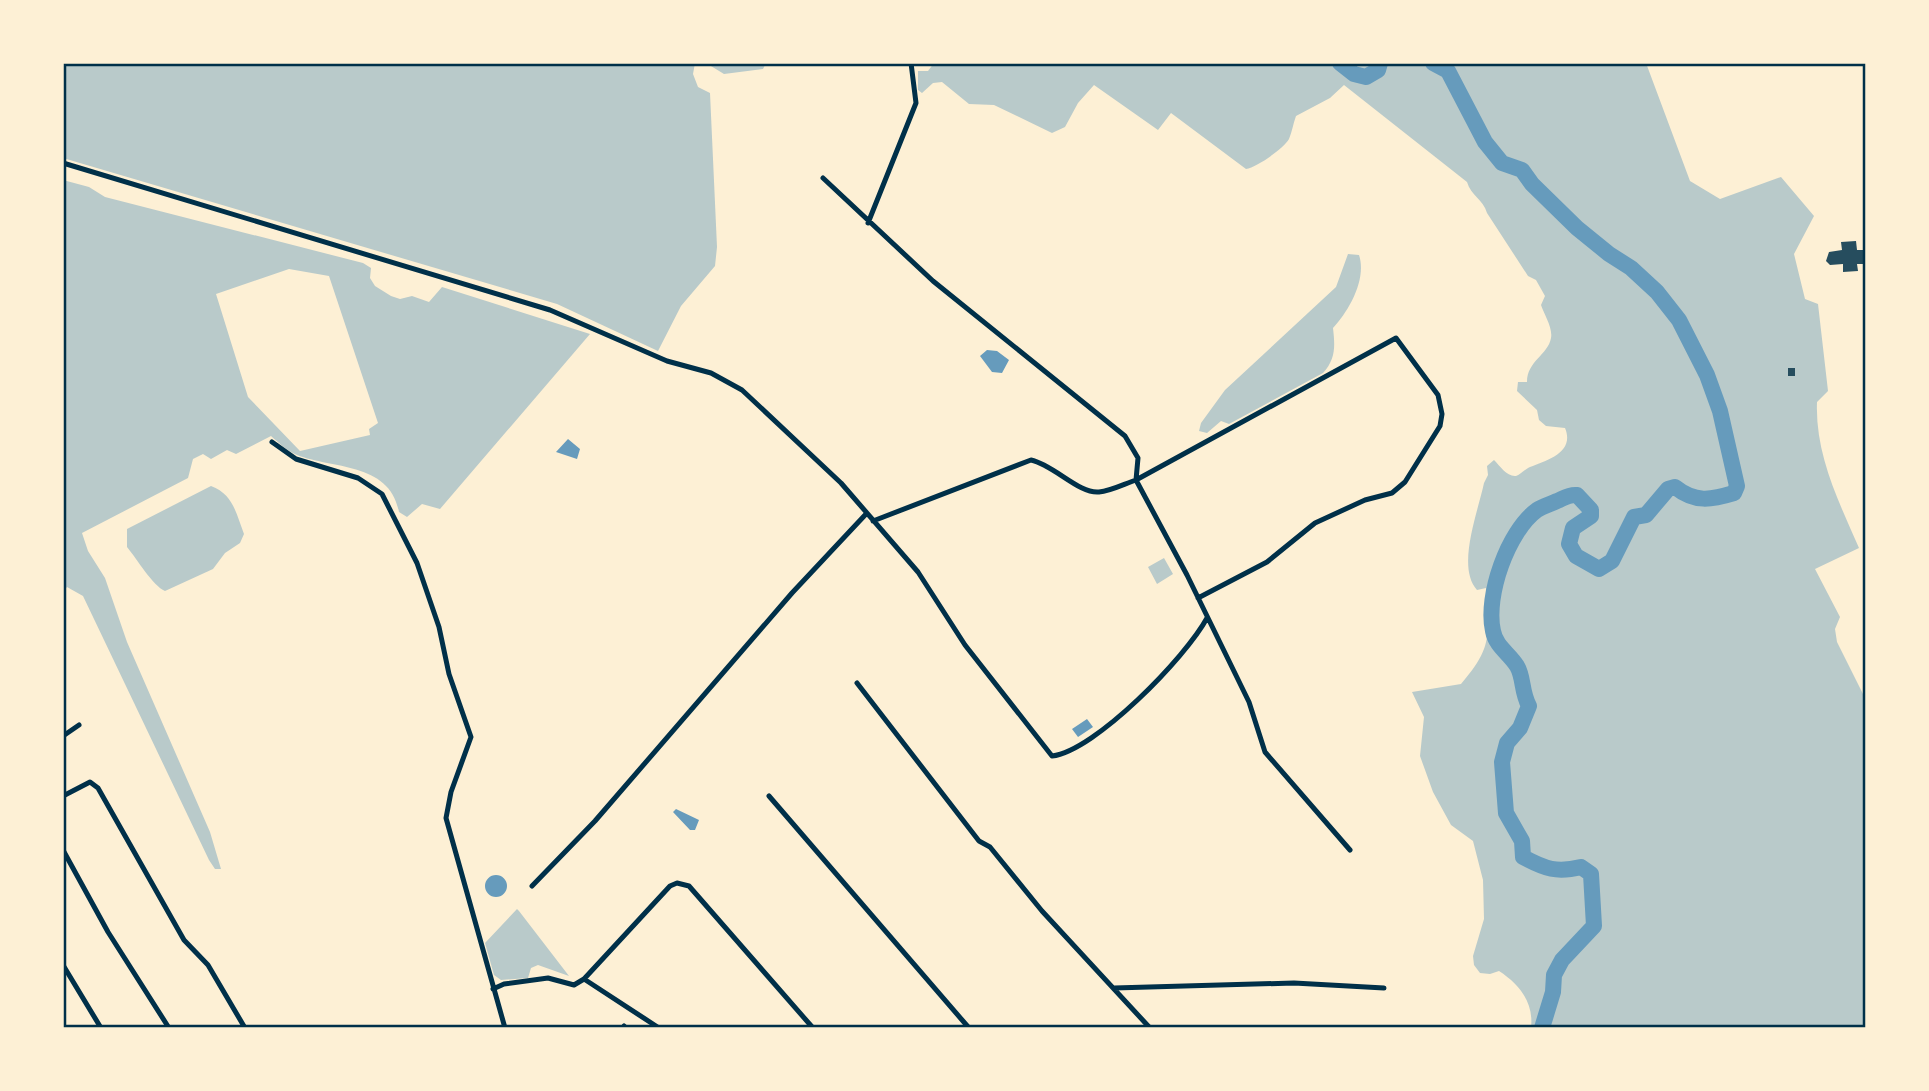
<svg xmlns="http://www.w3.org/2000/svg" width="1929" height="1091" viewBox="0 0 1929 1091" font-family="Arial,sans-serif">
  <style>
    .green { fill: #b9caca; fill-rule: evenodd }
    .water { fill: #669bbc }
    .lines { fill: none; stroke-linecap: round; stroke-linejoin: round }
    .river { stroke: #669bbc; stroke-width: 16 }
    .building { fill: #264d5e }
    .minor { stroke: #003049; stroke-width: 5 }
    .neatline { fill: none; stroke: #003049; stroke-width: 2.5 }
  </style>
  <rect width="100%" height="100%" fill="#fdf0d5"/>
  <!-- green -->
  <path class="green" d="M63 63H695L693 74 698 87 710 93 717 247 715 266 681 306 658 351 557 304 63 158Z
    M706 63H766L763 69 724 74Z
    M934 63H1646L1690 181 1720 199 1781 177 1814 216 1794 254 1805 299 1818 304 1828 391 1817 402C1815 454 1838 500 1859 548L1815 569 1840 617 1835 629 1837 642 1866 700V1028H1531C1534 1002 1519 984 1499 971L1490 974 1480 973 1474 965 1473 956 1484 919 1483 880 1473 841 1451 825 1433 792 1420 756 1424 717 1412 692 1461 684C1494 646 1488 635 1486 588L1477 590C1456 567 1478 512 1484 483L1488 475 1487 466 1494 460C1500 466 1507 477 1516 476 1520 475 1525 469 1530 467 1548 460 1575 452 1565 428L1546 426 1539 420 1537 410 1517 391 1518 382H1527C1527 361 1548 355 1551 338 1553 328 1544 314 1541 305L1545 296 1536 280 1528 276 1487 213C1483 199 1471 196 1467 182L1344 85 1330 98 1296 116C1293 124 1292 132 1289 139 1283 149 1257 167 1246 169L1171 113 1158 130 1094 85 1078 103 1065 127 1052 133 994 105 969 104 942 82 933 83 922 93 918 90V71H928Z
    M63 180 89 187 105 197 363 263 371 268 370 278 375 286 391 296 400 299 412 296 429 302 442 287 590 334 440 509 422 504 407 517 399 512C390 462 332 469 297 455 287 451 279 443 271 436L236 454 227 450 211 459 203 454 193 459 188 478 82 533 88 551 105 578 127 642 210 832 221 869H215L209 860 83 596 67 587 63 592ZM289 269 329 276 378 423 369 429 370 435 300 451 248 397 216 294Z
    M1348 254 1359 255C1367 279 1349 311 1333 328 1335 346 1336 359 1323 373L1229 424 1221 421 1207 433 1199 431 1201 423 1225 390 1336 287Z
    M211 486C233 494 236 513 244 534L240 543 225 553 213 569 165 591C153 586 137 559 127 547V529Z
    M1164 558 1173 574 1157 584 1148 567Z
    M517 909 519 911 569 976 538 965 531 968 528 978 501 980 494 975 485 943Z"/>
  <!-- water -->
  <path class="water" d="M987 350 997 351 1009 360 1002 373 992 372 980 356Z
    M568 439 580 449 577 459 556 452Z
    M1087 719 1093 727 1078 737 1072 729Z
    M676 809 699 820 695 830H690L673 812Z
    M485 886a11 11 0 1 1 22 0a11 11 0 1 1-22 0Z"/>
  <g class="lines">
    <!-- river -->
    <path class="river" d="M1340 63 1354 74 1366 77 1378 70 1380 63
      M1433 63 1448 71 1485 142 1502 163 1522 170 1532 184 1577 228 1609 254 1631 268 1657 292 1679 320 1707 375 1720 411 1737 486 1734 493C1711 500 1695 503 1675 487L1668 489 1646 515 1634 517 1612 561 1599 569 1576 556 1569 544 1573 528 1591 516V510L1577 495C1569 494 1564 498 1557 501 1551 504 1543 506 1537 510 1508 531 1485 596 1493 631 1496 647 1509 653 1517 666 1524 678 1521 691 1529 706L1520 728 1507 743 1502 762 1506 813 1522 841 1523 857C1545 869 1557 873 1581 867L1591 874 1594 926 1562 960 1554 975 1553 992 1542 1028"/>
  </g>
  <!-- building -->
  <path class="building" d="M1856 241 1857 250H1863L1864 264H1857L1858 271 1843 272V264L1830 265 1826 261 1829 252 1842 250 1841 242Z
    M1788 368H1795V376H1788Z"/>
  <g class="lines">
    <!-- minor -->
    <path class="minor" d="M63 163 550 310 667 361 711 373 742 390 841 483 918 572 965 645 1052 756C1095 751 1186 657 1207 618
      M823 178 933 281 1125 436 1138 458 1136 480 1187 575 1249 702 1265 752 1350 850
      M868 223 916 103 911 63
      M272 442 296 459 358 478 382 494 417 563 439 627 449 674 471 737 451 792 446 818 505 1028
      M873 521 1031 460C1054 465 1079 494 1099 492 1111 491 1124 484 1136 480L1396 338 1438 395 1442 414 1440 426 1405 482 1392 493 1365 500 1315 523 1267 562 1198 598
      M857 683 979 841 990 847 1042 911 1150 1028
      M63 736 79 725
      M63 796 90 782 98 788 184 940 208 965 245 1028
      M769 796 969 1028
      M63 850 108 932 169 1028
      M532 886 595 821 792 593 866 514
      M63 965 101 1028
      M584 979 659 1028
      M1114 988 1294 983 1384 988
      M493 989 504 984 548 978 574 985 584 979 670 886 677 883 689 886 813 1028
      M624 1026 626 1028"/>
  </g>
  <!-- border -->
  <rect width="1929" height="1091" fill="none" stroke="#fdf0d5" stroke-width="130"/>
  <rect x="65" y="65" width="1799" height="961" class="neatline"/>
</svg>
